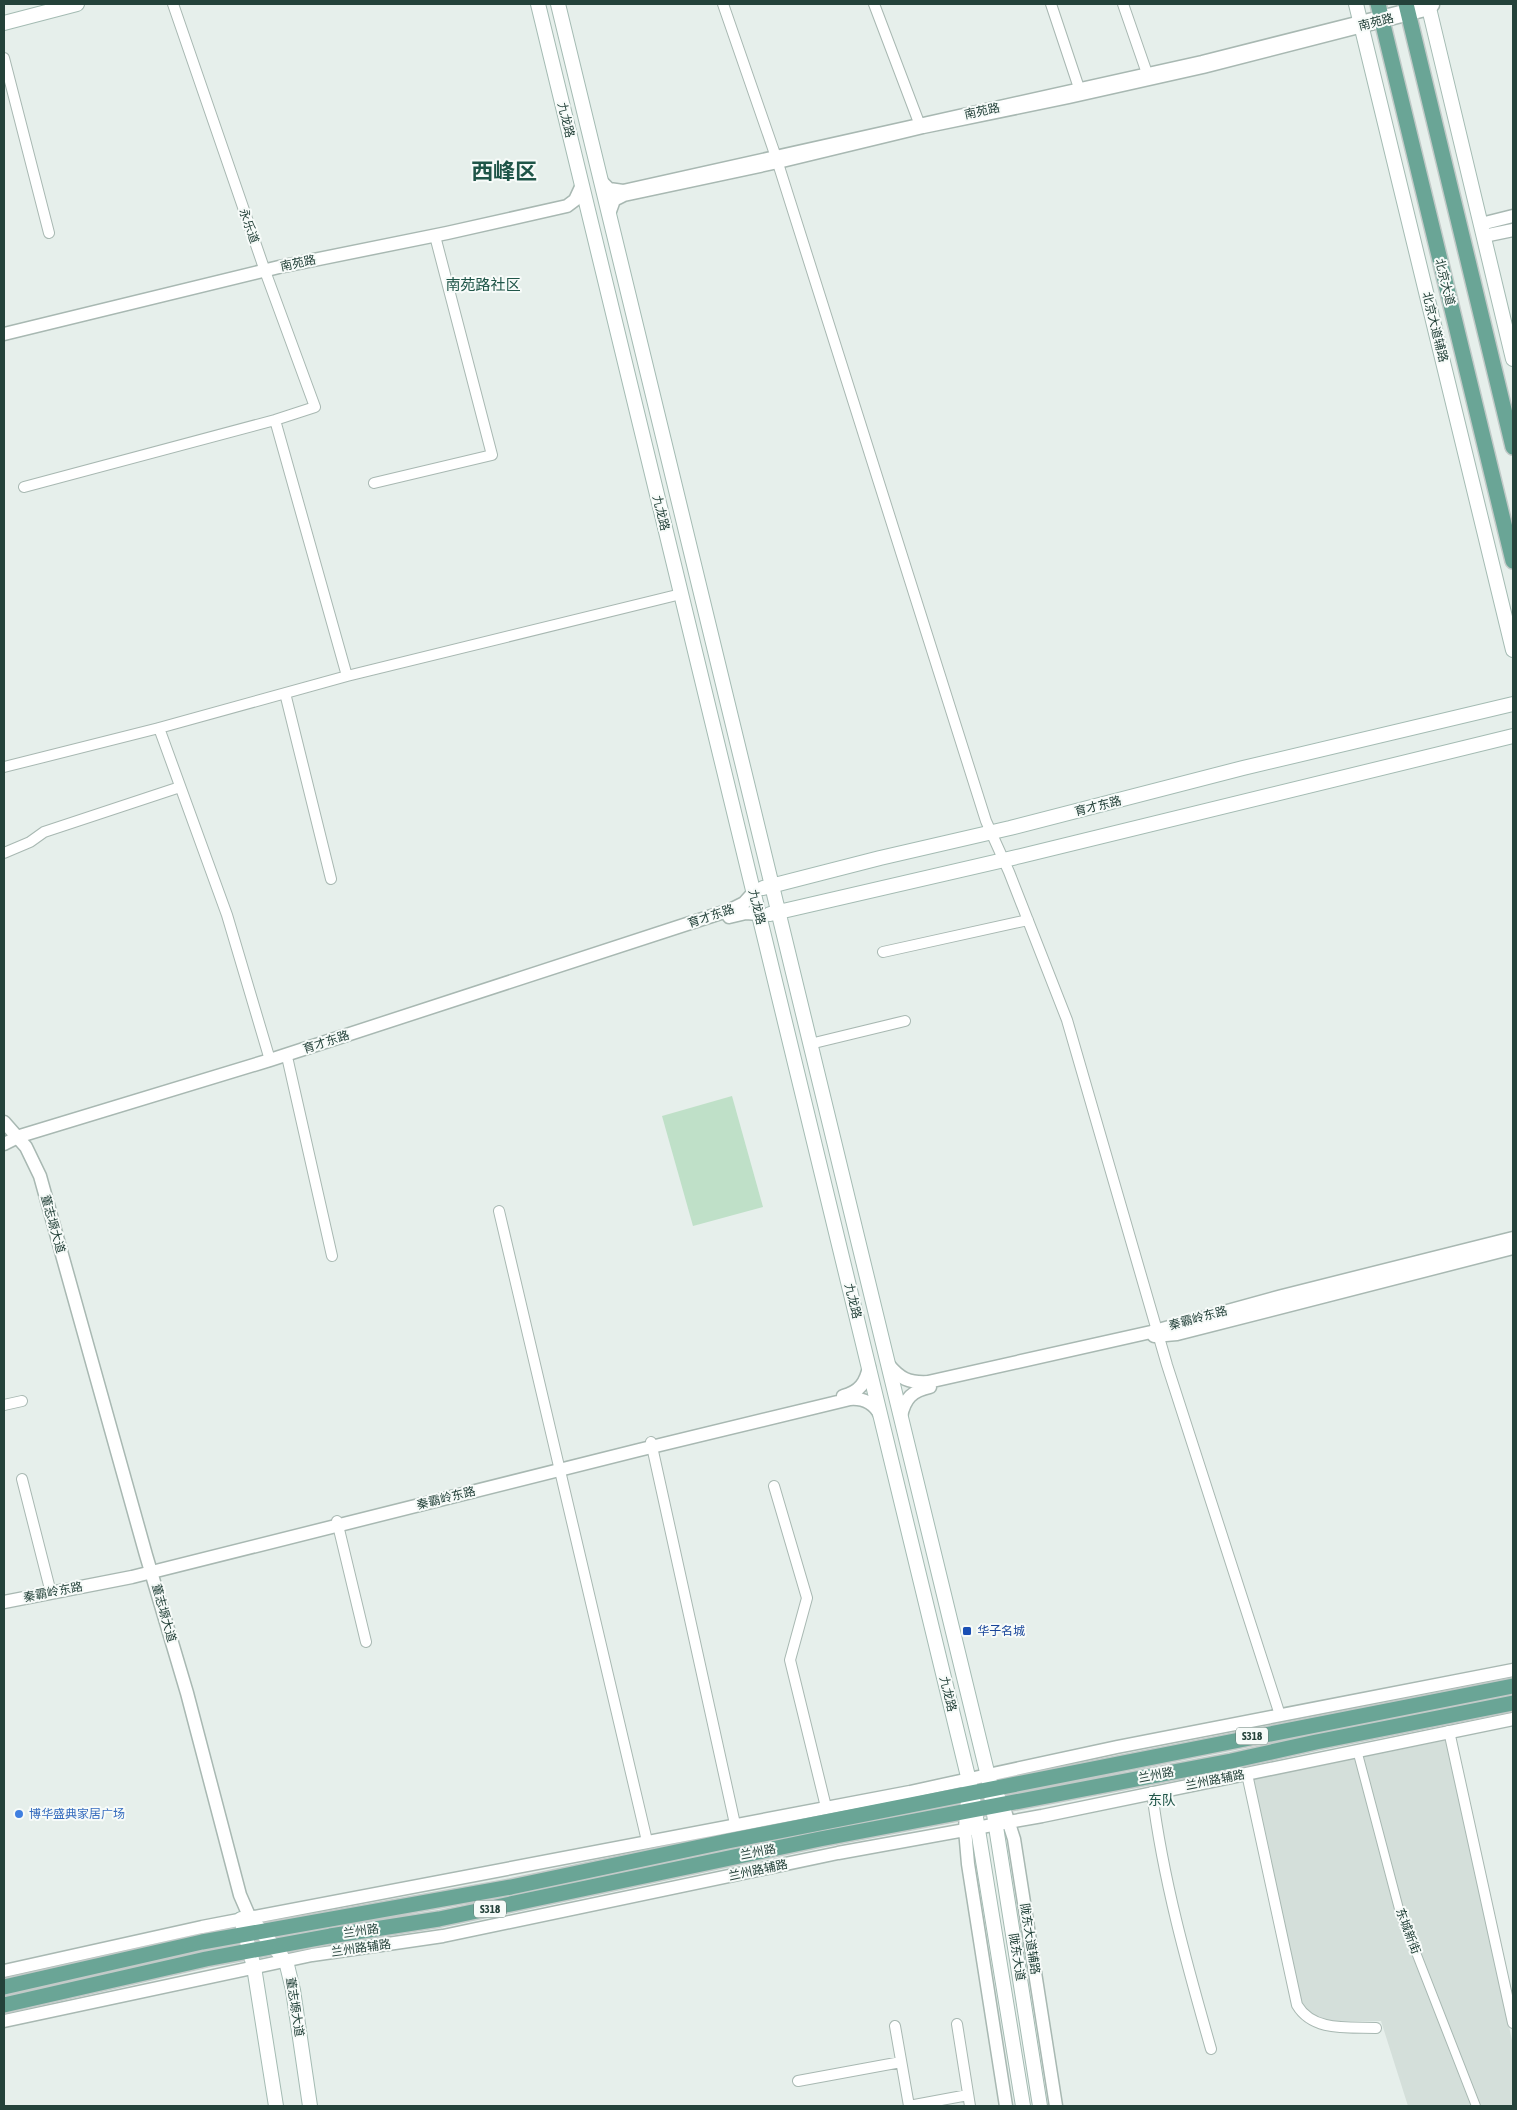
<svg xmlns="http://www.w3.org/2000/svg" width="1517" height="2110" viewBox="0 0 1517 2110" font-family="'Asap Condensed','Noto Sans SC',sans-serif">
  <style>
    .built { fill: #d4dfda }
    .green { fill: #bfe0c8 }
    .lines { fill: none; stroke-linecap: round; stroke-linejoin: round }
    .pedestrian-casing { stroke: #a8b8b2; stroke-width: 10 }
    .minor-casing { stroke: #a8b8b2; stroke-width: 12 }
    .tertiary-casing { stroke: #a8b8b2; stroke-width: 15 }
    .secondary-casing { stroke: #a4bbb3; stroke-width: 16 }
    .primary-casing { stroke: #c2cac8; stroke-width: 18 }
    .pedestrian { stroke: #fff; stroke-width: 8 }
    .minor { stroke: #fff; stroke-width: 10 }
    .tertiary { stroke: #fff; stroke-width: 12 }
    .secondary { stroke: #fff; stroke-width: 14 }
    .primary { stroke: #6aa596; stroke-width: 15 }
    .transit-dot { fill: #1a4fb4; stroke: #f7fbf9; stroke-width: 2 }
    .shop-dot { fill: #3f7fe0; stroke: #f7fbf9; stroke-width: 2 }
    .labels { text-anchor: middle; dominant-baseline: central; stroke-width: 4; stroke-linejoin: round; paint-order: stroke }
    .shield { fill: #f7fbf9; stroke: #637a73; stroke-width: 1 }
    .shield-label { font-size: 11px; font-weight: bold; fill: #24423a }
    .street-label { font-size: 12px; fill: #24423a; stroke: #f7fbf9 }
    .transit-label { font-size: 12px; fill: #164399; stroke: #f7fbf9; text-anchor: start }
    .shop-label { font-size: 12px; fill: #366cbe; stroke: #f7fbf9; text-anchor: start }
    .neighbourhood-label { font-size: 14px; fill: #1f5548; stroke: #f7fbf9 }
    .quarter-label { font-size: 15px; fill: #1f5548; stroke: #f7fbf9 }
    .town-label { font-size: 22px; font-weight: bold; fill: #1f5548; stroke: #f7fbf9 }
  </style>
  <rect width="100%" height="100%" fill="#e6efeb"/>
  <!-- built -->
  <path class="built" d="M1447 1740 1513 2045V2106H1408L1381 2021H1320L1298 2006 1253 1779Z"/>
  <!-- green -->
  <path class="green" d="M732 1096 763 1207 693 1226 662 1116Z"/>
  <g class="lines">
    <defs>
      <path id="pedestrian" d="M1357 1750 1399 1909 1476 2106"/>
      <path id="minor" d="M723 4 776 157 986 821 1009 872 1067 1020 1167 1365 1280 1715
        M874 4 921 128
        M1051 4 1081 94
        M1123 4 1149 79
        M4 58 49 233
        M275 420 347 676
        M374 483 492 455 435 236
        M24 487 275 420 315 407 265 271 173 4
        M285 693 331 879
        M159 728 227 915 270 1060
        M4 767 159 728 347 676 681 594
        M4 853 30 842 44 832 180 787
        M883 952 1028 920
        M810 1044 905 1021
        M288 1061 332 1256
        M499 1211 647 1841
        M4 1405 22 1401
        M651 1442 735 1824
        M22 1479 51 1593
        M774 1486 807 1598 790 1660 826 1807
        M337 1521 366 1642
        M1449 1731 1513 2023
        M1247 1774 1297 2005C1313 2032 1348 2027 1376 2028
        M1152 1792C1163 1880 1187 1965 1211 2049
        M957 2024 970 2106
        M895 2026 909 2106
        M798 2081 901 2062
        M909 2106 968 2095"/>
      <path id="tertiary" d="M601 181 609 189 623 191 1202 62 1428 5H1433L1429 9 1203 67 1069 97 923 127 778 162 624 195 614 200 609 214
        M1481 224 1513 216
        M1484 236 1513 230
        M4 334 279 267 447 233 567 206 575 200 582 185
        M729 917 746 913 759 914
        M4 1122 26 1147 40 1176 146 1555 187 1693 240 1895 250 1918
        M4 1144 20 1136 270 1060 730 910 744 903 753 893
        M1154 1336 1177 1334 1513 1248
        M888 1364C900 1379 909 1383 928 1382L1151 1332 1282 1296 1513 1238
        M843 1396C860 1392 866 1382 869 1367
        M901 1416C905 1398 912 1391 930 1387
        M4 1602 132 1577 639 1450 850 1399C863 1398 874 1403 880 1415
        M991 1782 1003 1805 1014 1839 1056 2106
        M968 1785 965 1829 968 1864 1006 2106
        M4 1971 202 1927 910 1792 1117 1747 1513 1670
        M4 2021 312 1955 443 1936 838 1853 1042 1816 1513 1719"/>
      <path id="secondary" d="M538 4 972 1793 1023 2106
        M558 4 988 1776 1040 2106
        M1356 4 1513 650
        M1428 4 1513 359
        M4 23 77 4
        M763 888 880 858 1010 828 1243 768 1513 704
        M770 914 1021 856 1513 736
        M250 1918 280 1954 287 1965 293 1990 310 2106
        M241 1919 254 1967 276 2106"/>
      <path id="primary" d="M1378 4 1513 561
        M1406 4 1513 447
        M4 1987 202 1942 511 1887 728 1841 1513 1686
        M4 2005 206 1959 330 1936 439 1919 820 1839 1231 1761 1316 1742 1513 1703"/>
    </defs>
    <!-- pedestrian casing -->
    <use href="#pedestrian" class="pedestrian-casing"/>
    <!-- minor casing -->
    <use href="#minor" class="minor-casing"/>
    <!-- tertiary casing -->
    <use href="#tertiary" class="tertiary-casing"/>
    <!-- secondary casing -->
    <use href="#secondary" class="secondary-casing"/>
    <!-- primary casing -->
    <use href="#primary" class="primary-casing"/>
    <!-- pedestrian -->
    <use href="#pedestrian" class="pedestrian"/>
    <!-- minor -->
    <use href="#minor" class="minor"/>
    <!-- tertiary -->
    <use href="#tertiary" class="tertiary"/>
    <!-- secondary -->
    <use href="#secondary" class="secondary"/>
    <!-- primary -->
    <use href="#primary" class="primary"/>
  </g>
  <!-- markers -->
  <rect class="transit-dot" x="962" y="1626" width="10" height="10" rx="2.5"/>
  <circle class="shop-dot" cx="19" cy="1814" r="5"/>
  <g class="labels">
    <!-- shield labels -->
    <g class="shield">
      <rect x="1236" y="1727.5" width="32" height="17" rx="4"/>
      <rect x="474" y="1900.5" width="32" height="17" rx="4"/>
    </g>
    <g class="shield-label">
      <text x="1252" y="1736">S318</text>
      <text x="490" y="1909">S318</text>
    </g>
    <!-- street labels -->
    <g class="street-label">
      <text transform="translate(1376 22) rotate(-14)">南苑路</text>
      <text transform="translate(982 111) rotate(-12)">南苑路</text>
      <text transform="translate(566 120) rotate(76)">九龙路</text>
      <text transform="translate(249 226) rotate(71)">永乐道</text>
      <text transform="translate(298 263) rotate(-12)">南苑路</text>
      <text transform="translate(1445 282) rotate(76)">北京大道</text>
      <text transform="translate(1435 327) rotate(76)">北京大道辅路</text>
      <text transform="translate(661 513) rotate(76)">九龙路</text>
      <text transform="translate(1098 806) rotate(-14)">育才东路</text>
      <text transform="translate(757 907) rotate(76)">九龙路</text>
      <text transform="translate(711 916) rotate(-19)">育才东路</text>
      <text transform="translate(326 1042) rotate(-18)">育才东路</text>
      <text transform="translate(53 1224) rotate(74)">董志塬大道</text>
      <text transform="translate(853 1301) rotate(76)">九龙路</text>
      <text transform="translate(1198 1318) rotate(-15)">秦霸岭东路</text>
      <text transform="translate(446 1498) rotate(-14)">秦霸岭东路</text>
      <text transform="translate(53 1592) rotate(-11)">秦霸岭东路</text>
      <text transform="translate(164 1613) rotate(74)">董志塬大道</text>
      <text transform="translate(948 1694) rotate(76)">九龙路</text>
      <text transform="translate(1156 1775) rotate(-11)">兰州路</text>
      <text transform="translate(1215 1780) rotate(-11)">兰州路辅路</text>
      <text transform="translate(758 1852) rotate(-11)">兰州路</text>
      <text transform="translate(758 1870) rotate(-12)">兰州路辅路</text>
      <text transform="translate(361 1931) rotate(-8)">兰州路</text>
      <text transform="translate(1408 1931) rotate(69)">东城新街</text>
      <text transform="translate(1030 1939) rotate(81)">陇东大道辅路</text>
      <text transform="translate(361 1948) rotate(-8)">兰州路辅路</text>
      <text transform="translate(1017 1957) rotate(81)">陇东大道</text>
      <text transform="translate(295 2007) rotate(81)">董志塬大道</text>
    </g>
    <!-- transit labels -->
    <g class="transit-label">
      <text x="977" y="1631">华子名城</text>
    </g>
    <!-- shop labels -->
    <g class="shop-label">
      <text x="29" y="1814">博华盛典家居广场</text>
    </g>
    <!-- neighbourhood labels -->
    <g class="neighbourhood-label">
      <text x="1162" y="1800">东队</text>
    </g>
    <!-- quarter labels -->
    <g class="quarter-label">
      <text x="483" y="284">南苑路社区</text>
    </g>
    <!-- town labels -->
    <g class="town-label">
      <text x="504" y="171">西峰区</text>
    </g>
  </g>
  <!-- border -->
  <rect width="1517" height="2110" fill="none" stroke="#24423a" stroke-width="10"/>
</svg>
